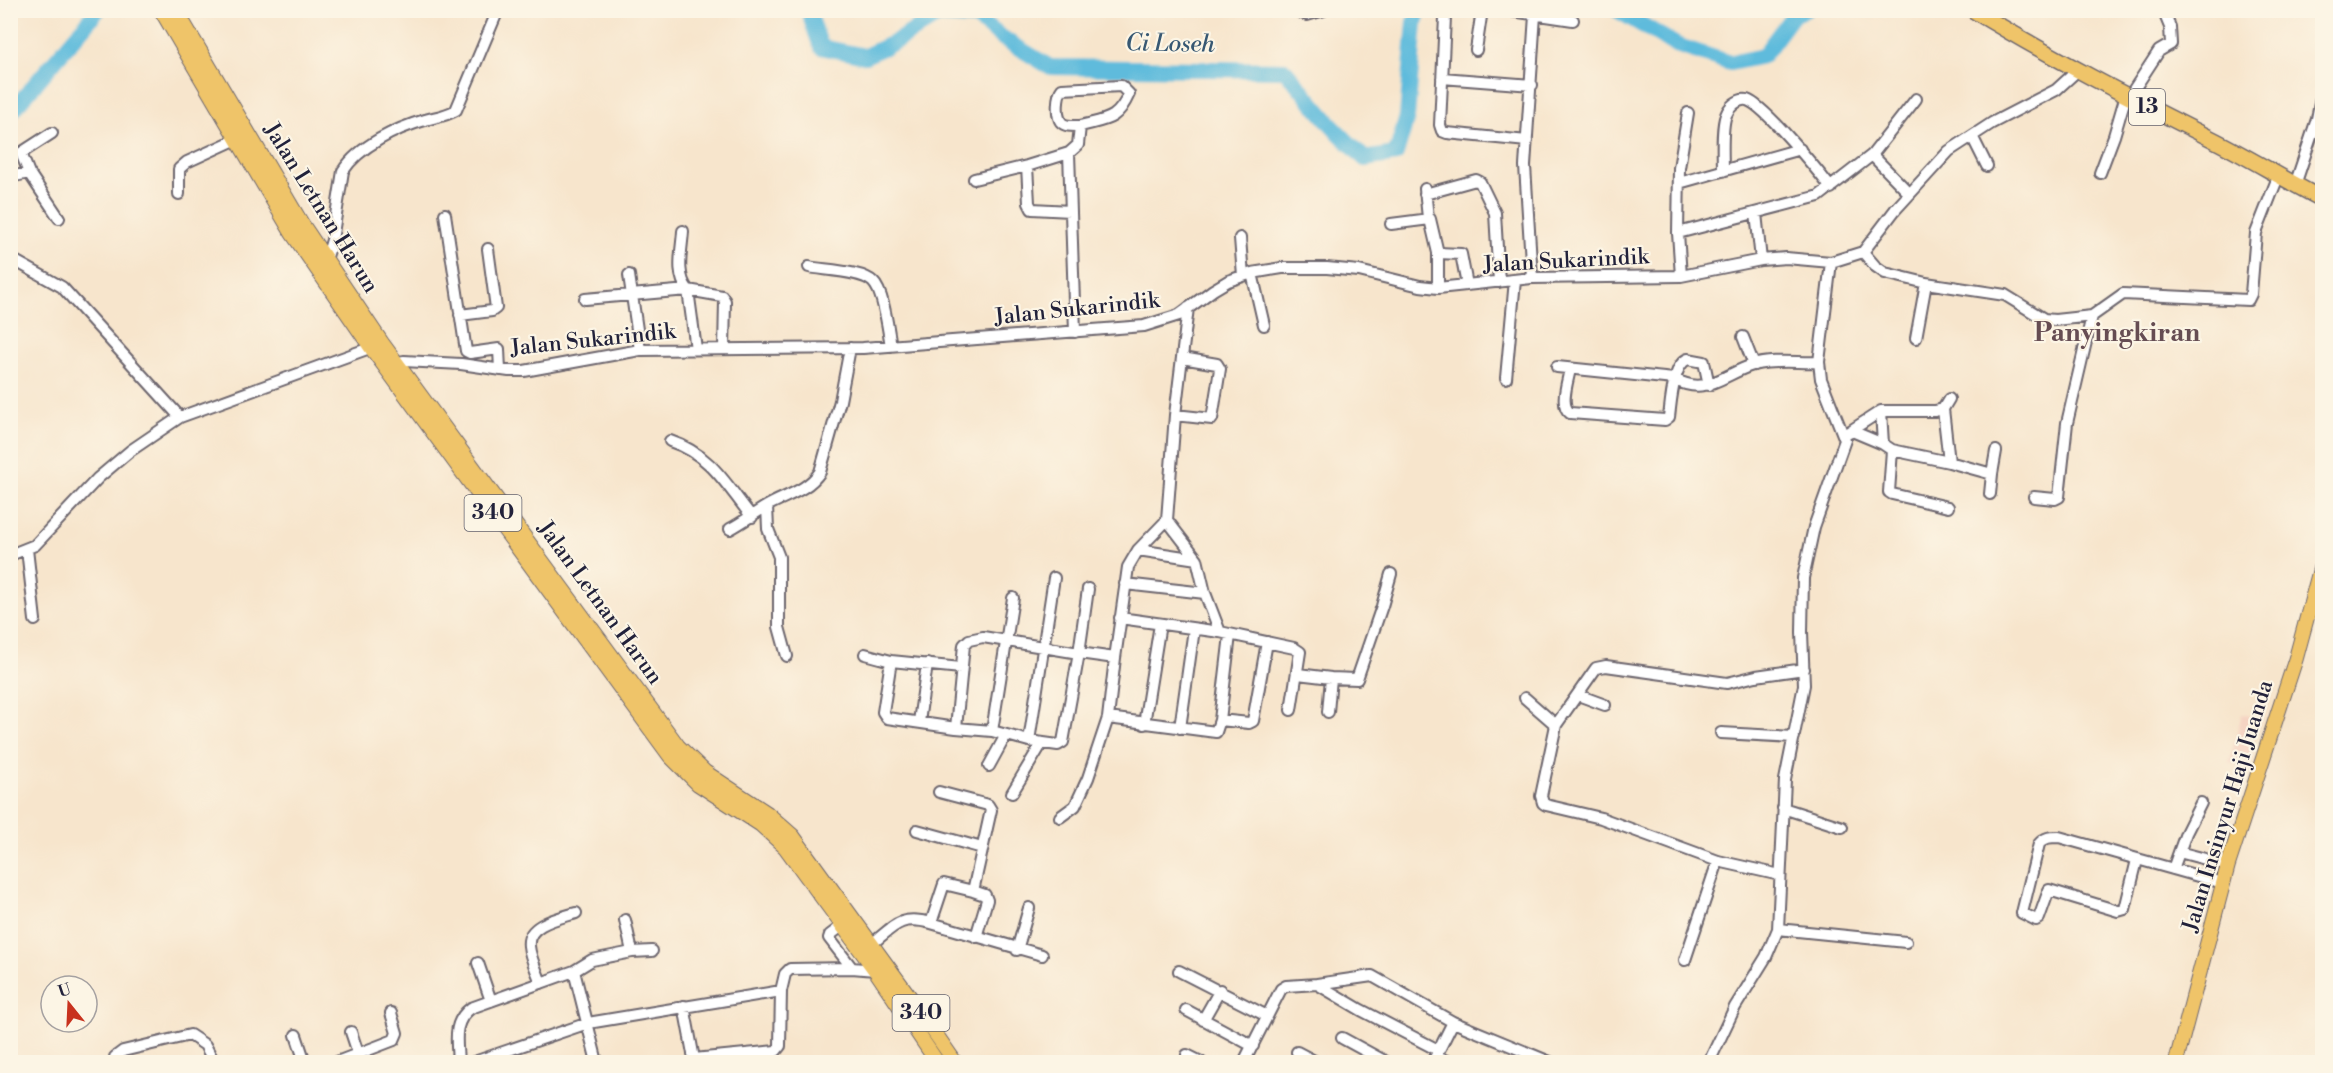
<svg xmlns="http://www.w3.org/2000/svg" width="2333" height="1073" viewBox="0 0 2333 1073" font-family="'Libre Bodoni',serif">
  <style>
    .built { fill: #f5d3c2 }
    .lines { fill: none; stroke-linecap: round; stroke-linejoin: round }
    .river { stroke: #5ebbdc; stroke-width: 16 }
    .minor-casing { stroke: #6d666e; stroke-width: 14 }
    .major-casing { stroke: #6d666e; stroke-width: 16 }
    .highway-casing { stroke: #6d666e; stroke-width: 18 }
    .minor { stroke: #fff; stroke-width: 10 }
    .major { stroke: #efc469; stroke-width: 14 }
    .highway { stroke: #efc469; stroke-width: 15 }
    .labels { text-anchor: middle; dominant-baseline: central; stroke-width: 4.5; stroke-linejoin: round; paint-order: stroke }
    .shield { fill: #fcf5e5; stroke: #63616e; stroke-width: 1.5 }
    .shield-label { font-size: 21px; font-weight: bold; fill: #22223b }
    .street-label { font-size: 22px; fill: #22223b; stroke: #fcf5e5 }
    .water-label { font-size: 24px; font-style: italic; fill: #375873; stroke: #fcf5e5 }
    .quarter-label { font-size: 26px; font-weight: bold; fill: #664d53; stroke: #fcf5e5 }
  </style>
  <rect width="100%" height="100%" fill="#fcf5e5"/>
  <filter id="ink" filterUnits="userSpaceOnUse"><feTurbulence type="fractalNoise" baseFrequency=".0167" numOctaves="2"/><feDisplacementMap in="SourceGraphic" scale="12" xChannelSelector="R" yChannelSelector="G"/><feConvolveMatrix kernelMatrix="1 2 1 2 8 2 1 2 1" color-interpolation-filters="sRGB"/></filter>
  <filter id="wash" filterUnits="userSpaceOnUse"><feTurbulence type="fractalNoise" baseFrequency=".008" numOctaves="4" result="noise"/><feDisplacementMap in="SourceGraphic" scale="24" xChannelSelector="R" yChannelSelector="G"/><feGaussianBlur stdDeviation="1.35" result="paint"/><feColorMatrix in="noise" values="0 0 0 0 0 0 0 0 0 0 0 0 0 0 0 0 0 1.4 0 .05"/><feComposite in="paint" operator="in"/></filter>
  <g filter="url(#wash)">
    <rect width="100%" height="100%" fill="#f7e5cc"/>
    <!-- built -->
    <path class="built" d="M2242 714 2260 719 2248 766 2229 763Z"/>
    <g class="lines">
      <!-- river -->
      <path class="river" d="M808 10 821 47 865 56 893 43 938 16 976 18 1004 39 1050 67 1285 70 1336 130 1365 159 1396 154 1407 117 1415 22 1419 10
        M1617 10 1676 45 1730 63 1763 56 1794 14 1805 10
        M10 110H13L98 10"/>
    </g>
  </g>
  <g filter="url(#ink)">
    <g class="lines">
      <defs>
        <path id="minor" d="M1295 10 1307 15 1324 10
          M1448 10 1445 17 1440 125 1442 131 1447 133 1527 141
          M1505 10 1573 20
          M2320 10 2322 17
          M1476 50 1482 10
          M1442 78 1532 85
          M2129 97 2159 51 2171 44 2170 27 2163 10
          M1972 136 1987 166
          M1069 153 1078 145 1080 126C1107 119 1117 121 1129 94L1121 86 1062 89C1057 95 1056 115 1061 122 1065 127 1074 126 1080 126
          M1872 155 1910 194
          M1027 166 1029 203 1032 209 1071 211
          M1723 171C1723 156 1721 128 1726 115 1729 107 1738 98 1747 100 1764 105 1818 171 1831 188
          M29 173 21 153 52 133
          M2100 173 2114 136 2126 95
          M10 177 29 173 59 218
          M974 179 1027 166 1069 153 1075 332
          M1679 183 1800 149
          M2295 185 2317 119 2322 93
          M1425 189 1428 218
          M179 194V169L187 162 237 139
          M1425 194 1476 180 1480 182 1495 213 1499 282
          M1756 213 1761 260
          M445 214 466 351 470 353 499 349 500 370
          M1391 224 1430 219 1438 253V288
          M683 231C682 250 675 274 688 290L696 349
          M1678 233 1819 196 1872 155 1916 99
          M1240 238 1243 276
          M1863 252 1875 266 1885 273 1926 283 2005 295 2044 319 2055 320 2092 316 2067 423 2059 497 2055 499 2034 497
          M1438 253 1461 254 1467 285
          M10 258 62 287 180 417
          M326 260 332 240 343 171C359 146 397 128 425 120 436 117 446 116 456 110L498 10
          M809 267C824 270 863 271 873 282 884 292 888 330 891 346
          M1252 273 1264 325
          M629 275 640 350
          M1681 276 1678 233 1679 168 1688 113
          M1532 278 1525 166 1535 15
          M585 299 688 290 722 296 725 301 724 349
          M460 315 492 311 496 308 488 249
          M2092 316 2123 294 2248 300 2251 294 2256 233 2278 177
          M1743 337 1754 365
          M1916 338 1926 283
          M390 364 404 361 461 364 509 371H524L640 350 863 348 1144 326 1179 315 1213 290 1228 281 1252 273 1282 268H1327L1359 271 1420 286 1438 288 1532 278 1681 276 1761 260 1786 258 1831 262
          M1557 367 1674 379C1707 397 1723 374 1753 365 1773 359 1799 363 1819 362
          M1570 369C1568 381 1559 405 1570 413L1665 420 1669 417C1671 402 1673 364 1688 359L1704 362 1709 385
          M1506 378 1515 280
          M1881 411 1883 444 1892 450 1889 492 1892 494 1948 507
          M1175 415 1212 419 1220 369 1217 364 1182 358
          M1852 431 1883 444
          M1844 435 1881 411H1935L1943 409 1949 399
          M670 441C712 455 726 485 752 517
          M1892 450 1949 462 1943 409
          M1949 462 1992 474 1996 451
          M1990 494 1992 474
          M767 506 768 529 779 557V627L787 656
          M1167 520 1197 559 1205 593 1220 632 1294 648 1300 652 1291 710
          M730 529C743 522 755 513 767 506 786 495 807 491 820 472L840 401 850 348
          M27 549 35 620
          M1138 550 1197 559
          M10 555 35 545 98 478 130 451 180 417 378 345
          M1125 584 1205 593
          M1013 598 992 731 1029 741 1058 745 1063 742 1079 653 1115 658 1128 567 1138 550 1167 520 1175 415 1188 308
          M1120 618 1220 632
          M865 654 891 661
          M1298 674 1331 678 1357 679 1382 606 1391 574
          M1578 695 1605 705
          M1525 698 1556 725
          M1328 712 1331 678
          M1108 718 1216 732 1220 720 1230 635
          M1220 720 1249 723 1253 721 1267 642
          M919 722 927 664
          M1144 724 1160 624
          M956 728 887 718 883 712 891 661 961 668
          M1180 728 1194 629
          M992 731 956 728 964 645 969 640 983 637 1079 653 1088 589
          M1721 733 1794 737
          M1029 741 1054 578
          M989 766 1006 735
          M1012 793 1042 743
          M1783 808 1842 827
          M1060 817 1075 806 1088 778 1108 718 1115 658
          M917 830 982 848
          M2179 852 2228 865
          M2137 860 2125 909 2118 911 2049 890 2039 918 2036 920 2022 913 2039 844C2045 837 2050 837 2059 837L2223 883
          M2173 869 2186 833 2201 803
          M1780 875 1718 861 1601 818 1546 805 1543 803 1541 796 1556 725 1596 668 1606 666 1727 683 1756 676 1804 669
          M973 891 985 895 987 900 976 937
          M625 920 632 952
          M931 923 1042 955
          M842 926 830 935 829 938 852 968
          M1778 929 1906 942
          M872 944C895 925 900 915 931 923L944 884 973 891 991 810 988 805 939 792
          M1017 950 1029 908
          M1685 960 1718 861
          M478 963 491 1001
          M574 971 597 1062
          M1179 971 1267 1016
          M541 983C537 971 530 958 529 946 526 924 560 918 576 913
          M684 1006 694 1059 776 1051 780 1046 781 991
          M1186 1010 1253 1046
          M1203 1020 1220 990
          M351 1032 358 1053
          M296 1035 305 1062
          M1342 1038 1386 1062
          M1438 1050 1361 1010 1317 984 1372 976 1453 1022 1550 1062
          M1297 1052 1316 1062
          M1187 1055 1201 1062
          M1436 1057 1450 1062
          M115 1062V1057L123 1051 190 1035 205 1045 214 1062
          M337 1062 394 1040 397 1033 391 1013
          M458 1062C457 1041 452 1022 471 1008L574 971 592 960 632 952 652 951
          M474 1062 588 1023 781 991 785 974 790 969 852 968 875 970 880 968
          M1244 1062 1281 989 1286 986 1317 984
          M1433 1062 1453 1022
          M1709 1062 1735 1007 1766 957 1778 929 1785 780 1804 685 1802 632 1803 578 1814 527 1845 440 1821 379 1819 362 1831 262 1863 252 1895 210 1949 151 1992 123 2056 90 2078 70"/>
        <path id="major" d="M161 10 292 233 372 349 670 756 698 784 761 825 785 847 875 970 937 1062
          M176 10 302 224 382 343 678 746 705 772 767 813 793 836 910 997 955 1062
          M2176 1062 2228 865 2296 658 2322 562"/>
        <path id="highway" d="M1973 10C2050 57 2130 98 2210 138 2248 157 2285 180 2322 199"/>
      </defs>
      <!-- minor casing -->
      <use href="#minor" class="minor-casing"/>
      <!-- major casing -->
      <use href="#major" class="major-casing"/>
      <!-- highway casing -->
      <use href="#highway" class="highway-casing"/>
      <!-- minor -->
      <use href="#minor" class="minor"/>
      <!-- major -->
      <use href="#major" class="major"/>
      <!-- highway -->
      <use href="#highway" class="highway"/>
    </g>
  </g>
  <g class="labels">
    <!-- shield labels -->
    <g class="shield">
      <rect x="2129" y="89" width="36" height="36" rx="4.5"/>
      <rect x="464.5" y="495" width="57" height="36" rx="4.5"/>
      <rect x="892.5" y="995" width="57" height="36" rx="4.5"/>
    </g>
    <g class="shield-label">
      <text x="2147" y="107">13</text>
      <text x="493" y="513">340</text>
      <text x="921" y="1013">340</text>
    </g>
    <!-- street labels -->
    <g class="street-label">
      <text transform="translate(321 208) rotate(58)">Jalan Letnan Harun</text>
      <text transform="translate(1566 261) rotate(-3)">Jalan Sukarindik</text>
      <text transform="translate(1077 309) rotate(-6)">Jalan Sukarindik</text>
      <text transform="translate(593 340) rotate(-6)">Jalan Sukarindik</text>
      <text transform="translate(600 603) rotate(54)">Jalan Letnan Harun</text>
      <text transform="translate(2228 806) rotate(-73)">Jalan Insinyur Haji Juanda</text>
    </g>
    <!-- water labels -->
    <g class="water-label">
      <text transform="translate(1170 44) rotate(1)">Ci Loseh</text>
    </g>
    <!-- quarter labels -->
    <g class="quarter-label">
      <text x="2117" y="333">Panyingkiran</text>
    </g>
  </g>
  <!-- margin -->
  <rect width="2333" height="1073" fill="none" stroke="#fcf5e5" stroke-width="36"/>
  <!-- north arrow -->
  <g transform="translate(69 1004) rotate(342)"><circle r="28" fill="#fcf5e5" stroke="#a5a1a1" stroke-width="1.5"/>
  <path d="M0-4.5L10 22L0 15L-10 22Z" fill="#c8321e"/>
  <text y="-9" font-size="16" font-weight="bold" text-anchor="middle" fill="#22223b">U</text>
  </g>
</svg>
